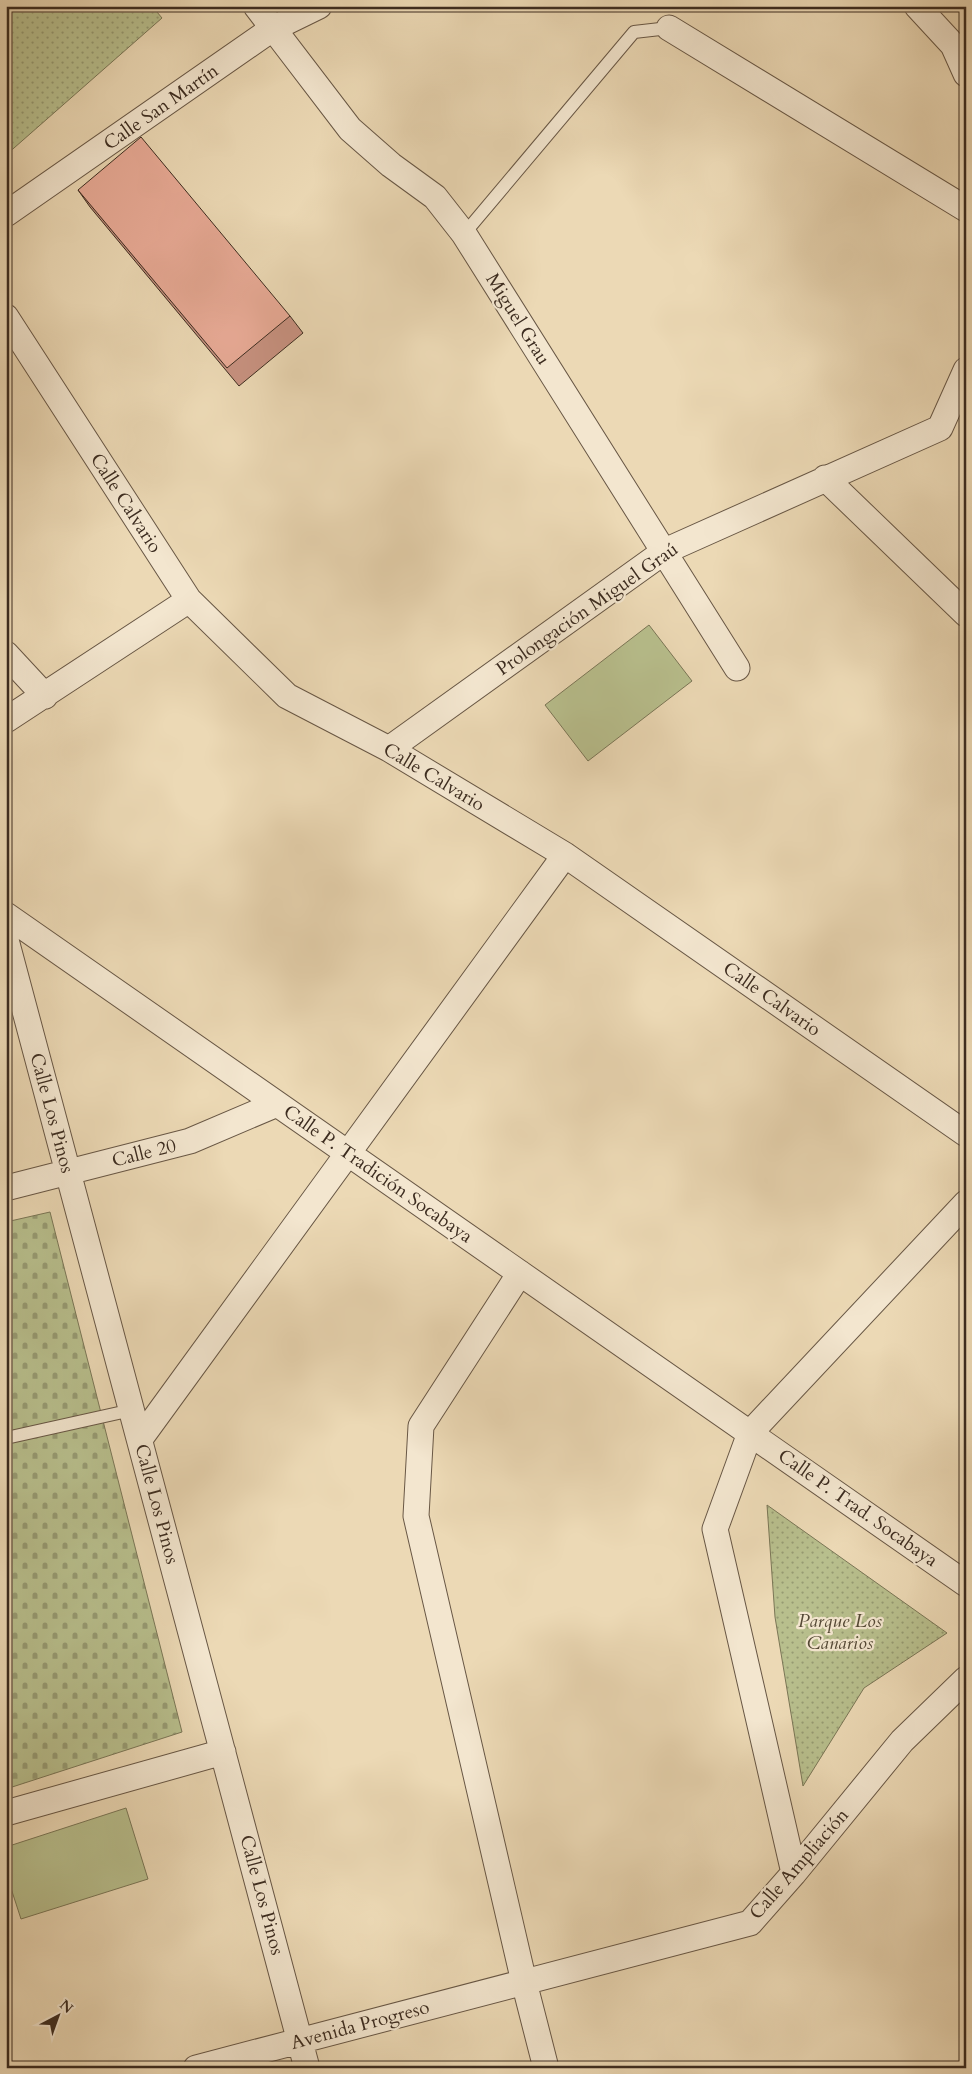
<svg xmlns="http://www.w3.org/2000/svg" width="972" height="2074" viewBox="0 0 972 2074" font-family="Cardo,serif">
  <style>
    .grass { fill: url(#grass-dots); stroke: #7a7656 }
    .cemetery { fill: url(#cemetery-stones); stroke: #7a7656 }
    .garden { fill: #b8bf8d; stroke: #7a7656 }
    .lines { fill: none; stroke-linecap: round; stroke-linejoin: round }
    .lane-casing { stroke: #685745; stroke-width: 14 }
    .street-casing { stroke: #685745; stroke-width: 27 }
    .lane { stroke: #f3e6cf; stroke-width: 12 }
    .street { stroke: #f3e6cf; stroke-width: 25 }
    .wall { fill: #c89281; stroke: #3c2c20 }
    .building { fill: #e8aa96; stroke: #3c2c20 }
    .labels { text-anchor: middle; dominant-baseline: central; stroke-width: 4.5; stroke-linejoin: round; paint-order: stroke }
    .street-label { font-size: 19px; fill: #3c2c20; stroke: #f3e6cf }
    .park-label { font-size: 19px; font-style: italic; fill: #554936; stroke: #f3e6cf }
  </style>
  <defs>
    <pattern id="grass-dots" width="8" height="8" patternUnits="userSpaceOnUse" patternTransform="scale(1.25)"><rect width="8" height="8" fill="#b8bf8d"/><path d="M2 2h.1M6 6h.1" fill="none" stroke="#979b73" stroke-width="1.8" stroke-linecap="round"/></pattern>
    <pattern id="cemetery-stones" width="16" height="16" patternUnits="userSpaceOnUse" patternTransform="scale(1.25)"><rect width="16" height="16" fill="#b8bf8d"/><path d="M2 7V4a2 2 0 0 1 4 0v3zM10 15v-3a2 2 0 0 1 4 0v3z" fill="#979b73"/></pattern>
  </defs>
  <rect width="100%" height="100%" fill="#ecd9b5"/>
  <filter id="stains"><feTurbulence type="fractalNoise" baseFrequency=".004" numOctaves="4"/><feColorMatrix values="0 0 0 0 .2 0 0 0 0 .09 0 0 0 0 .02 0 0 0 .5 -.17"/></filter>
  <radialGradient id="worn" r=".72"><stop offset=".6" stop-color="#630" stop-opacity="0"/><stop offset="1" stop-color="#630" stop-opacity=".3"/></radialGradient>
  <!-- grass -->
  <path class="grass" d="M6 6H152L162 18 6 155Z
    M767 1505 947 1633 864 1688 803 1786 775 1617Z"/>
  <!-- cemetery -->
  <path class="cemetery" d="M50 1212 182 1732 6 1789V1222Z"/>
  <!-- garden -->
  <path class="garden" d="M649 625 692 681 588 761 545 705Z
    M126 1808 148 1879 21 1919 6 1873V1847Z"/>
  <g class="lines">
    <defs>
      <path id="lane" d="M464 234 634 32 669 28
        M6 1438 132 1410"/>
      <path id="street" d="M256 6 350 129 391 165 435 197 464 234 737 668
        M917 6 953 45 966 74
        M669 28 966 209
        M6 214 272 29 319 6
        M6 317 189 600 287 696 389 749 565 855 966 1134
        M825 478 966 614
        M6 654 45 696
        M6 720 189 600
        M389 749 665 551 940 428 966 370
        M6 915 966 1584
        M6 940 307 2068
        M6 1188 190 1141 277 1104
        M520 1273 421 1426 416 1516 524 1982 546 2068
        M140 1439 565 855
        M6 1813 223 1752
        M794 1873 715 1529 750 1433 966 1203
        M196 2068 750 1923 794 1873 902 1741 966 1679"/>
    </defs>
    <!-- lane casing -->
    <use href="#lane" class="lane-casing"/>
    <!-- street casing -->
    <use href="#street" class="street-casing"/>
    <!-- lane -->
    <use href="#lane" class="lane"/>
    <!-- street -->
    <use href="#street" class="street"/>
  </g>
  <!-- wall -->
  <path class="wall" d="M78 190 290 316 303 333 239 386 90 207Z"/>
  <!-- building -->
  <path class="building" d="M141 137 290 316 227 368 78 190Z"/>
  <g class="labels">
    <!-- street labels -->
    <g class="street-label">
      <text transform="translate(161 107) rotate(-35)">Calle San Martín</text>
      <text transform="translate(518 319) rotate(58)">Miguel Grau</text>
      <text transform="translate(126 503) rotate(57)">Calle Calvario</text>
      <text transform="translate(587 609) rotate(-35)">Prolongación Miguel Graú</text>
      <text transform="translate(434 777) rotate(31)">Calle Calvario</text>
      <text transform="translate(772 999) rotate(35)">Calle Calvario</text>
      <text transform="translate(52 1113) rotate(75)">Calle Los Pinos</text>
      <text transform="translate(144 1153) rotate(-14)">Calle 20</text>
      <text transform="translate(378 1174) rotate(35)">Calle P. Tradición Socabaya</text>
      <text transform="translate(157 1504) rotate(75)">Calle Los Pinos</text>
      <text transform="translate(858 1508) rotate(35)">Calle P. Trad. Socabaya</text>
      <text transform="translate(799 1864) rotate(-49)">Calle Ampliación</text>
      <text transform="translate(262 1895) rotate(75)">Calle Los Pinos</text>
      <text transform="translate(360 2025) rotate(-15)">Avenida Progreso</text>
    </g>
    <!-- park labels -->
    <g class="park-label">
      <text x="840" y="1621">Parque Los<tspan x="840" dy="22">Canarios</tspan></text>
    </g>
  </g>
  <!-- margin -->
  <rect width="972" height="2074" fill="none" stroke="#ecd9b5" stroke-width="25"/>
  <rect x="8" y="8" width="957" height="2059" fill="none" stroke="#3c2c20" stroke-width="2.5"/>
  <rect x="12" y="12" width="947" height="2049" fill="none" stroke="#3c2c20"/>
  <!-- north arrow -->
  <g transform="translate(58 2016) rotate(41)" stroke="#f3e6cf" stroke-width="4" paint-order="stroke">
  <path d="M0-4L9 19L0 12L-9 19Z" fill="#3c2c20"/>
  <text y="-8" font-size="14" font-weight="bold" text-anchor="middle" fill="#3c2c20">N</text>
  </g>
  <rect width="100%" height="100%" filter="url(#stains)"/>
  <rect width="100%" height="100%" fill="url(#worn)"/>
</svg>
